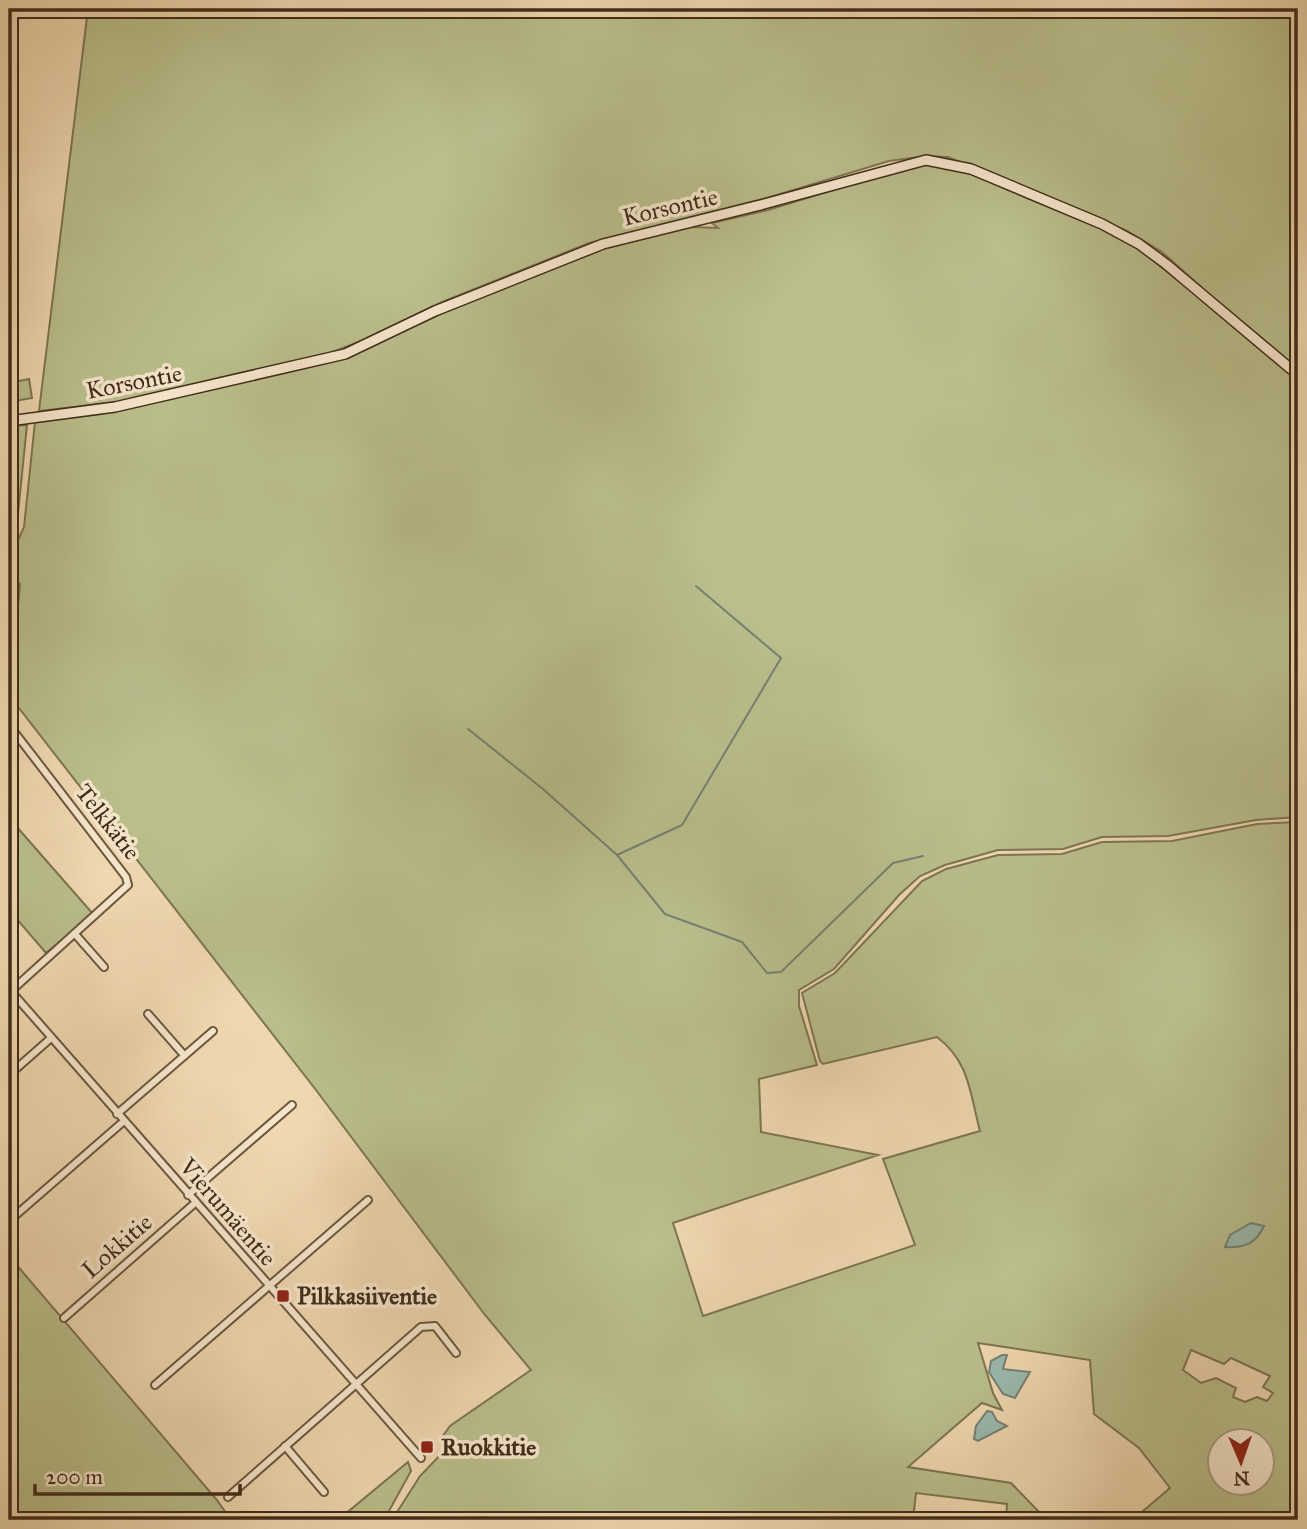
<svg xmlns="http://www.w3.org/2000/svg" width="1307" height="1529" viewBox="0 0 1307 1529" font-family="'IM FELL Great Primer',serif">
  <style>
    .green { fill: #b9be8b; stroke: #7d7552; stroke-width: 2; fill-rule: evenodd }
    .water { fill: #9ab9ae; stroke: #768173; stroke-width: 2 }
    .lines { fill: none; stroke-linecap: round; stroke-linejoin: round }
    .stream { stroke: #768173; stroke-width: 2 }
    .street-casing { stroke: #6c573f; stroke-width: 10 }
    .secondary-casing { stroke: #412c1a; stroke-width: 12 }
    .street { stroke: #f5e5cb; stroke-width: 6 }
    .secondary { stroke: #f5e5cb; stroke-width: 9 }
    .poi-dot { fill: #8f2418; stroke: #f5e5cb; stroke-width: 2.5 }
    .labels { text-anchor: middle; dominant-baseline: central; stroke-width: 7; stroke-linejoin: round; paint-order: stroke }
    .street-label { font-size: 24px; fill: #412c1a; stroke: #f5e5cb }
    .poi-label { font-size: 24px; font-weight: bold; fill: #412c1a; stroke: #f5e5cb; text-anchor: start }
  </style>
  <rect width="100%" height="100%" fill="#efd7af"/>
  <filter id="stains"><feTurbulence type="fractalNoise" baseFrequency=".00286" numOctaves="4"/><feColorMatrix values="0 0 0 0 .2 0 0 0 0 .09 0 0 0 0 .02 0 0 0 .5 -.17"/></filter>
  <radialGradient id="worn" r=".72"><stop offset=".6" stop-color="#630" stop-opacity="0"/><stop offset="1" stop-color="#630" stop-opacity=".3"/></radialGradient>
  <!-- green -->
  <path class="green" d="M88 9H1298V374L1162 252 1127 231 948 157 927 156 889 161 767 198 589 243 442 302 364 340 327 354 117 402 39 411Z
    M938 164 962 169 1098 226 1135 246 1298 377V817L1256 820 1168 836 1102 837 1063 849 998 850 945 865 920 876 899 895 834 969 799 990V1006L817 1065 759 1079 761 1132 878 1155 673 1223 703 1316 915 1245 883 1159 980 1131C970 1094 970 1062 937 1037L823 1064 820 1061 802 993 835 973 922 881 946 869 998 855 1062 854 1102 842 1172 841 1257 824 1298 822V1110L1293 1112 1298 1120V1520H1080L1136 1517 1170 1488 1139 1448 1094 1414 1090 1360 978 1343 993 1393 1002 1410 982 1403 908 1467 1011 1483 1044 1517 1057 1520H1006L1007 1504 916 1493 913 1520H392L420 1476 448 1447 442 1437 450 1426 531 1370 485 1315 316 1090 15 703H9V656L14 649 20 584 13 575 15 547 24 527 35 422 101 414 346 357 482 295 606 248 691 227 718 228 712 223 768 210 908 167ZM1191 1350 1224 1364 1231 1358 1270 1376 1263 1387 1273 1393 1267 1401 1257 1397 1245 1402 1233 1397 1236 1388 1216 1378 1201 1383 1183 1370ZM1220 1442H1262V1484H1220Z
    M29 379 32 398 9 402V383Z
    M27 425 16 533 9 536V426Z
    M9 818 93 914 46 953 9 910Z
    M9 1256 217 1500 231 1520H9Z
    M408 1462 411 1471 384 1520H338Z"/>
  <!-- water -->
  <path class="water" d="M1251 1223 1264 1226C1256 1244 1244 1248 1225 1247L1230 1235Z
    M1002 1355H1007L1003 1369 1030 1372 1015 1398 1003 1394 989 1372 991 1361Z
    M987 1411 992 1412 997 1421 1007 1426 978 1441 974 1439 976 1426Z"/>
  <g class="lines">
    <!-- stream -->
    <path class="stream" d="M468 729 543 789 617 855 665 914 742 942 767 973 781 972 893 863 923 856
      M617 855 682 825 781 658 696 586"/>
    <defs>
      <path id="street" d="M9 725 126 877 128 885 11 991
        M75 934 104 967
        M9 989 421 1458
        M148 1014 184 1055
        M9 1075 51 1038
        M117 1114 213 1031
        M188 1195 292 1105
        M9 1221 124 1121
        M64 1318 195 1203
        M155 1385 368 1200
        M285 1446 324 1492
        M228 1497 421 1327 435 1326 456 1353"/>
      <path id="secondary" d="M9 421 115 407 345 354 435 311 603 244 764 204 926 160 971 169 1102 224 1139 244 1166 264 1298 375"/>
    </defs>
    <!-- street casing -->
    <use href="#street" class="street-casing"/>
    <!-- secondary casing -->
    <use href="#secondary" class="secondary-casing"/>
    <!-- street -->
    <use href="#street" class="street"/>
    <!-- secondary -->
    <use href="#secondary" class="secondary"/>
  </g>
  <!-- markers -->
  <g class="poi-dot">
    <rect x="276" y="1289" width="14" height="14" rx="3.5"/>
    <rect x="420" y="1440" width="14" height="14" rx="3.5"/>
  </g>
  <g class="labels">
    <!-- street labels -->
    <g class="street-label">
      <text transform="translate(670 207) rotate(-13)">Korsontie</text>
      <text transform="translate(134 382) rotate(-11)">Korsontie</text>
      <text transform="translate(108 822) rotate(52)">Telkkätie</text>
      <text transform="translate(228 1212) rotate(49)">Vierumäentie</text>
      <text transform="translate(117 1246) rotate(-41)">Lokkitie</text>
    </g>
    <!-- poi labels -->
    <g class="poi-label">
      <text x="297" y="1296">Pilkkasiiventie</text>
      <text x="441" y="1447">Ruokkitie</text>
    </g>
  </g>
  <!-- margin -->
  <rect width="1307" height="1529" fill="none" stroke="#efd7af" stroke-width="35"/>
  <rect x="10" y="10" width="1286" height="1508" fill="none" stroke="#412c1a" stroke-width="3.5"/>
  <rect x="18" y="18" width="1272" height="1494" fill="none" stroke="#412c1a" stroke-width="2"/>
  <!-- north arrow -->
  <g transform="translate(1241 1462) rotate(178)"><circle r="33" fill="#f5e5cb" stroke="#ad9b84" stroke-width="2"/>
  <path d="M0-5L12 26L0 18L-12 26Z" fill="#8f2418"/>
  <text y="-10" font-size="19" font-weight="bold" text-anchor="middle" fill="#412c1a">N</text>
  </g>
  <!-- scale -->
  <path d="M35 1484v10h205v-10" fill="none" stroke="#412c1a" stroke-width="3.5"/>
  <text x="46" y="1484" font-size="21" fill="#412c1a" stroke="#f5e5cb" stroke-width="5" paint-order="stroke">200 m</text>
  <rect width="100%" height="100%" filter="url(#stains)"/>
  <rect width="100%" height="100%" fill="url(#worn)"/>
</svg>
